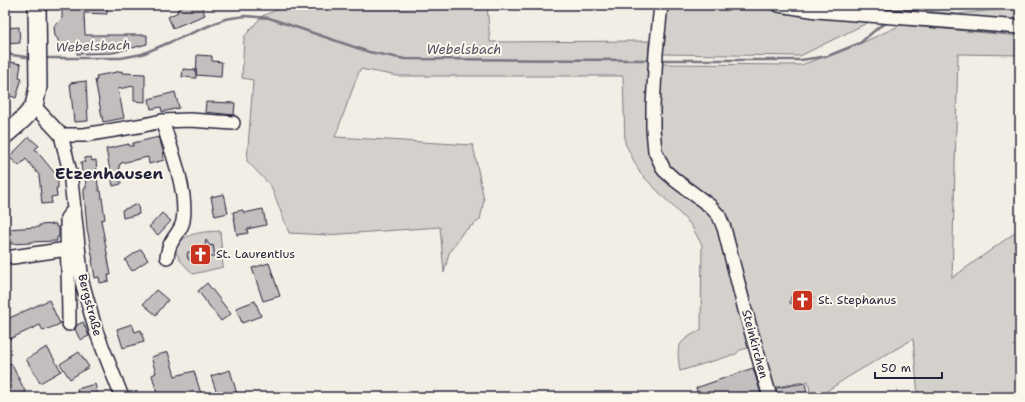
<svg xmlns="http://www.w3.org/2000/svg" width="1025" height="402" viewBox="0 0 1025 402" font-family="'Shantell Sans',sans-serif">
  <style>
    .green { fill: #d4d1cc; stroke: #7b7a84 }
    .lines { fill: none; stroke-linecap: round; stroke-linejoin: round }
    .stream { stroke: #76747f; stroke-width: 2.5 }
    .building { fill: #c2bebe; stroke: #22223b }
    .minor-casing { stroke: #22223b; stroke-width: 16 }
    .major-casing { stroke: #22223b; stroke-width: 20 }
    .minor { stroke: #fbf7ec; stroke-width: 13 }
    .major { stroke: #fbf7ec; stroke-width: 17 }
    .labels { text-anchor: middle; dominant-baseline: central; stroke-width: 4; stroke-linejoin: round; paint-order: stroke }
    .poi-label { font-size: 12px; fill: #22223b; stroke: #fbf7ec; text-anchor: start }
    .street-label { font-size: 12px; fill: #22223b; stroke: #fbf7ec }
    .water-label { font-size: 13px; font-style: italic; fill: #535263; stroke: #fbf7ec }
    .district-label { font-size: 16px; font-weight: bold; fill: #22223b; stroke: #fbf7ec }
  </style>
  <rect width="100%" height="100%" fill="#f2eee5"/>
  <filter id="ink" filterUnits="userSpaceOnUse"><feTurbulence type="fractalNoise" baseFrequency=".025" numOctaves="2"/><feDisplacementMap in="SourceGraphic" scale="8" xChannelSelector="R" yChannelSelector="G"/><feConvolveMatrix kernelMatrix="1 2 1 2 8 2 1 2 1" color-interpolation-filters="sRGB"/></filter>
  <g filter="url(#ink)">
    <!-- green -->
    <path class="green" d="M272 5H487L490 42 649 41 648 64 658 66 664 64 801 65 855 46 901 25 1020 36V55L958 54 952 278 1020 229V397H918L913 339 848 377 818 397H811L808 381 765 389 753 347 740 350 736 354 680 371C676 345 677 342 701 330L702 245 691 225 640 173 625 143 623 76H398L360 69 335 137 473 145 484 200 480 220 463 232 449 253 444 273 440 227 327 235 289 233 271 186 247 161 253 80 242 78 244 37 262 16 279 9Z
      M667 5H742L815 17 869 22 800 56 663 54Z
      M805 5H866L958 14 1020 7V23Z
      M910 5H1006L962 10Z
      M220 231 223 267 193 274 180 260 175 250C182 232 203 232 220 231Z"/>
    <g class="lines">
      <!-- stream -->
      <path class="stream" d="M908 13 924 5
        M5 54 33 58
        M44 58H121L142 54 225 19 245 16 269 18 369 52 405 59 651 60
        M660 60H801L828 56 860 43 880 26 889 22"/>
    </g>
    <!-- building -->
    <path class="building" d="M62 5H107V14L84 13 85 35H147V44L113 53 77 54V50H58V39L55 36 54 26 62 18Z
      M183 5H201L205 15 173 28 168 17 178 12 177 10 181 8Z
      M19 27 20 43 5 44V28Z
      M197 55 212 56V61L222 62 221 77 196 75Z
      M11 62 21 64 19 77 22 78 16 98 5 94V66L10 67Z
      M183 69 196 70V78L182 77Z
      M122 71V73L145 74V102L134 101V86L118 89 124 118 103 122 95 80H97L96 76Z
      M86 81 88 121 74 122 70 83Z
      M175 92 179 108 162 112 161 107 151 109 149 99Z
      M206 102 235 103 234 115 205 112Z
      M29 137 39 146 35 149 58 177V188H56L57 196 51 197 52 203 42 204 39 175 26 159 19 166 9 157Z
      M159 137 164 154H163L164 160 149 164 148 157 121 163V164L119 165 121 184 113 186 106 149 129 144V146H133V143Z
      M91 157 92 161 96 160 98 187H99V191H101L105 219 101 220 111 275H108L109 281 100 283 99 277 95 278 92 260H93L87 228 84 193V189L86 188 85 173H82L81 162H85V158Z
      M224 194 228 213 215 216 211 197Z
      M138 204 139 214 123 218 122 210Z
      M263 209 266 225 247 229 248 233 237 235 233 212 243 210 244 213Z
      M162 213 171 221 158 235 149 227Z
      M56 224V227H59V237H57V241L30 242V243L11 244V239L5 240V229L39 227V225Z
      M206 240 210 246 213 245 215 256 193 262 188 259 187 255 188 252 194 251V249L205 246Z
      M141 249 148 260 132 271 125 260Z
      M269 263 280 296 263 301 252 268Z
      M207 283 231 314 221 321 198 291Z
      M156 290 168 300 156 315 143 304Z
      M798 295 813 296 812 306 793 305V304L790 303 791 296 798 297Z
      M49 300 60 324 43 331 40 325 5 341V320Z
      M255 301 261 316 242 323 236 308Z
      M83 322 89 336 80 340 75 329 77 325Z
      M132 324 135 332 141 330 144 342 123 348 117 329Z
      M47 347 61 371 40 383 26 359Z
      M79 352 89 367 70 379 60 364Z
      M168 352 175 376 194 371 202 397H158L152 375 156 373 151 357Z
      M11 363 26 393 19 397H8L5 391V366Z
      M753 368 761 394 753 397H699L696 388Z
      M230 370 237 394 227 397H218L211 376Z
      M805 383 808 397H778L776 388Z
      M95 384 98 397H80L77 389Z"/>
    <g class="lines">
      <defs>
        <path id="minor" d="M661 5 656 53 653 106V129L655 151 664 170 675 180 710 206 719 216 724 228 745 310 770 397
          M779 5 817 11 1020 27
          M33 105 61 135 70 172 82 282 96 331 122 397
          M162 121C171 149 188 192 183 221 181 231 174 236 170 245 168 249 168 253 167 257
          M61 135H84L144 125 162 121 190 120 233 123
          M13 257 67 249
          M69 324C69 288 67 253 67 218L70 214"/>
        <path id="major" d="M5 135C15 126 28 117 34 105 36 99 37 92 38 86L37 5"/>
      </defs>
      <!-- minor casing -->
      <use href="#minor" class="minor-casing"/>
      <!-- major casing -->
      <use href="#major" class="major-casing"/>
      <!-- minor -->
      <use href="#minor" class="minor"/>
      <!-- major -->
      <use href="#major" class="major"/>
    </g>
  </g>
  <!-- icons -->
  <defs>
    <symbol id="church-square" viewBox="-11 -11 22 22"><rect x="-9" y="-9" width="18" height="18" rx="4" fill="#c8321e" stroke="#fbf7ec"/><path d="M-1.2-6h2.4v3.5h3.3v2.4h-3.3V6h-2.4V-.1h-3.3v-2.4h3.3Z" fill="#fff"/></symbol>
  </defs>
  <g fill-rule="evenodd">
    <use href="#church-square" x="188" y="242" width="25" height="25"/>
    <use href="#church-square" x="790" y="288" width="25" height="25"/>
  </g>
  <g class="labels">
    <!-- poi labels -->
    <g class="poi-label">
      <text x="216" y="254">St. Laurentius</text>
      <text x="818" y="300">St. Stephanus</text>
    </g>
    <!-- street labels -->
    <g class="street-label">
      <text transform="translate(90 305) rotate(75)">Bergstraße</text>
      <text transform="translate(755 344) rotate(75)">Steinkirchen</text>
    </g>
    <!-- water labels -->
    <g class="water-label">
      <text transform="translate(93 46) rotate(-2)">Webelsbach</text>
      <text x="464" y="49">Webelsbach</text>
    </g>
    <!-- district labels -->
    <g class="district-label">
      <text x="109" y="173">Etzenhausen</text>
    </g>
  </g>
  <!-- margin -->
  <rect width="1025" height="402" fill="none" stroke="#fbf7ec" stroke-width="20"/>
  <rect x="10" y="10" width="1005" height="382" fill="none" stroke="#22223b" stroke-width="1.5" filter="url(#ink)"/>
  <!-- scale -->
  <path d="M875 372v6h67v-6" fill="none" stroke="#22223b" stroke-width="2"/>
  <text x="881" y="372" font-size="12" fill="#22223b" stroke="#fbf7ec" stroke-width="3" paint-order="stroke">50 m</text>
</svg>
